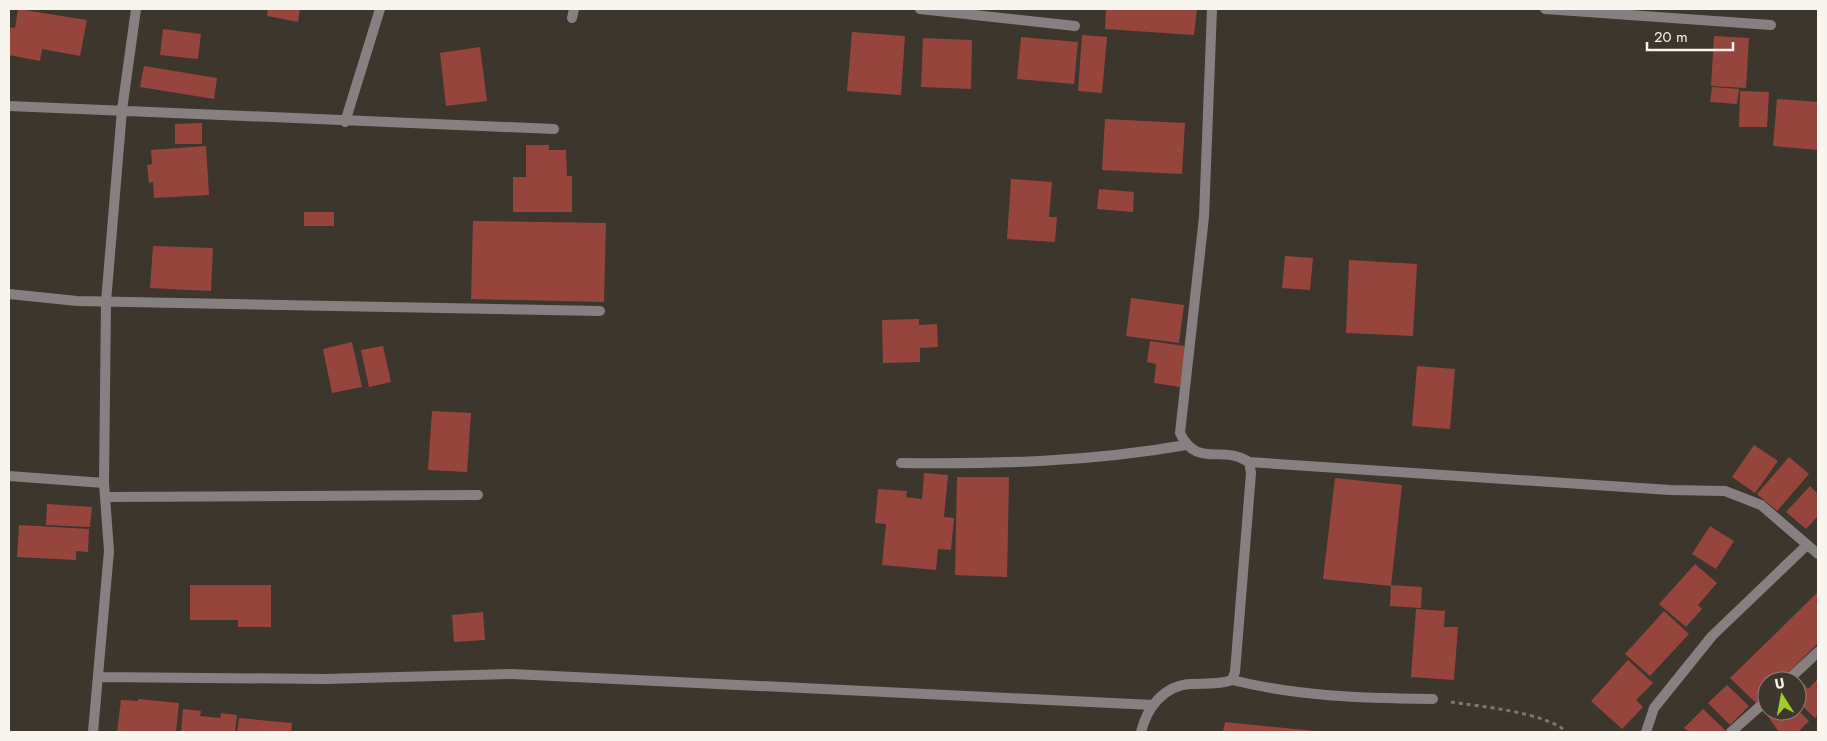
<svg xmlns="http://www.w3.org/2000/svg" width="1827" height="741" viewBox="0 0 1827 741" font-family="Jost,sans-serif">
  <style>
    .building { fill: #96453c }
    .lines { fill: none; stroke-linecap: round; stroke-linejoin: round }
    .path { stroke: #7d776f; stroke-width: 3; stroke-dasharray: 4 4; stroke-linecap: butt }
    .minor { stroke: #878080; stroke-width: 10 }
  </style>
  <rect width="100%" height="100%" fill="#3d362d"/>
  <!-- building -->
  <path class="building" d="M18 9 87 20 80 56 42 49 40 61 9 55V27L15 28Z
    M268 9H300L298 22 267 16Z
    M1106 9H1197L1194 35 1105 29Z
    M163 29 201 34 198 59 160 55Z
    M852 32 905 36 901 95 847 91Z
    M1082 35 1107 37 1102 93 1078 91Z
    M1714 36 1749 38 1746 88 1711 86Z
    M1021 37 1078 42 1074 84 1017 79Z
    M923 38 972 40 971 89 921 87Z
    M480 47 487 101 446 106 440 53Z
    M144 66 217 78 214 99 140 87Z
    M1712 87 1739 89 1737 104 1710 102Z
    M1740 91 1769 92 1767 127H1739Z
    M1777 99 1818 102V150L1773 146Z
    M1105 119 1185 123 1182 174 1102 170Z
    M202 123V144H175V124Z
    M526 145H549V150H566L567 176H572V212H513V177H526Z
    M206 146 209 195 154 198 153 182 149 183 147 165 152 164 151 150Z
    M1011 179 1052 182 1049 217H1057L1055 242 1007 239Z
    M1099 189 1134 192 1133 212 1097 209Z
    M304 212H334V226H304Z
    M473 221 606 223 604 302 471 299Z
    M153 246 213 248 211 291 150 288Z
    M1285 256 1313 258 1310 290 1282 288Z
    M1349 260 1417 264 1413 336 1346 333Z
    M1131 298 1184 305 1179 343 1126 336Z
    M919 319V325L937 324 938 347 920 348V362L883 363 882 320Z
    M1150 341 1185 346 1180 387 1154 383 1156 364 1147 362Z
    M352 342 362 387 332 393 323 349Z
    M383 346 391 382 369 387 361 350Z
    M1417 366 1455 369 1450 429 1412 426Z
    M432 411 471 413 467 472 428 470Z
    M1754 445 1778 461 1755 493 1732 477Z
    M1789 457 1809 474 1777 511 1757 494Z
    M924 473 948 475 944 517 954 518 951 550 938 549 936 570 882 565 886 524 875 523 878 489 907 491 906 497 922 499Z
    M957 477H1009L1007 577 955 575Z
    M1335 478 1402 485 1391 586 1323 579Z
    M1810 486 1818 494V516L1806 529 1786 512Z
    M47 504 92 507 90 527 46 525Z
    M19 525 89 529 88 552 76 551V560L17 557Z
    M1710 526 1734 541 1716 569 1692 554Z
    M1695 564 1717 583 1698 605 1702 609 1686 627 1659 604Z
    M190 585H271V627H238V620H190Z
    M1391 585 1422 587 1421 608 1390 606Z
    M1818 592V643L1780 681H1767V694L1757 704 1730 678Z
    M1416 609 1445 611 1444 627H1458L1454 680 1411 677Z
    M1664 611 1689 634 1650 676 1625 654Z
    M483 612 485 640 454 642 452 615Z
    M1628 660 1653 683 1636 700 1643 707 1622 729 1591 701Z
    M1817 680 1818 715 1815 718 1798 702 1801 700 1797 696V689L1803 683 1808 689Z
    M1727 685 1749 706 1730 725 1708 703Z
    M138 699 179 703 176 732H117L121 700 138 701Z
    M183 709 201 711 200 716 220 718 221 713 237 715 235 732H181Z
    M1703 709 1725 730 1723 732H1689L1684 728Z
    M1797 709 1809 721 1798 732H1779L1767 715 1772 711Z
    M239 718 292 723 291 732H237Z
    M1225 722 1315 731V732H1223Z"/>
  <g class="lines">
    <!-- path -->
    <path class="path" d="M1451 702C1478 706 1549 713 1566 732"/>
    <!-- minor -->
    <path class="minor" d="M920 9 1075 26
      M1545 9 1771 25
      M572 18 574 9
      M9 106 554 129
      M345 122 380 9
      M9 294 77 301 600 311
      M1249 462 1670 490 1725 491 1761 505 1818 554
      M901 463C997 464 1090 462 1186 445
      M9 476 104 483
      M106 497 478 495
      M99 677 326 679 512 674 1153 705
      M1232 680C1301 697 1362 698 1433 699
      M1787 681 1818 652
      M93 732 109 551 104 483 106 302 122 110 136 9
      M1141 732C1147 708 1163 686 1190 684 1204 683 1218 685 1232 680L1235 672 1251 473 1249 462C1222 444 1197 469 1180 433L1204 217 1212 9
      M1646 732 1654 708 1712 636 1807 545
      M1731 732 1767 700"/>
  </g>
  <!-- border -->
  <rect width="1827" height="741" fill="none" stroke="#f8f4ee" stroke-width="20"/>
  <!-- north arrow -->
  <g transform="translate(1782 696) rotate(349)"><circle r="24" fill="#3d362d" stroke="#88827a"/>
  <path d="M0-4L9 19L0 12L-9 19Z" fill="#9fca2d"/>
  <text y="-8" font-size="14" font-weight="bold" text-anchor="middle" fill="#f8f4ee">U</text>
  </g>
  <!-- scale -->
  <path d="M1647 42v8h86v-8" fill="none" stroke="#f8f4ee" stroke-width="2.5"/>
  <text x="1654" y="42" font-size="15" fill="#f8f4ee" stroke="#3d362d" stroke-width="4" paint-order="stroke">20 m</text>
</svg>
